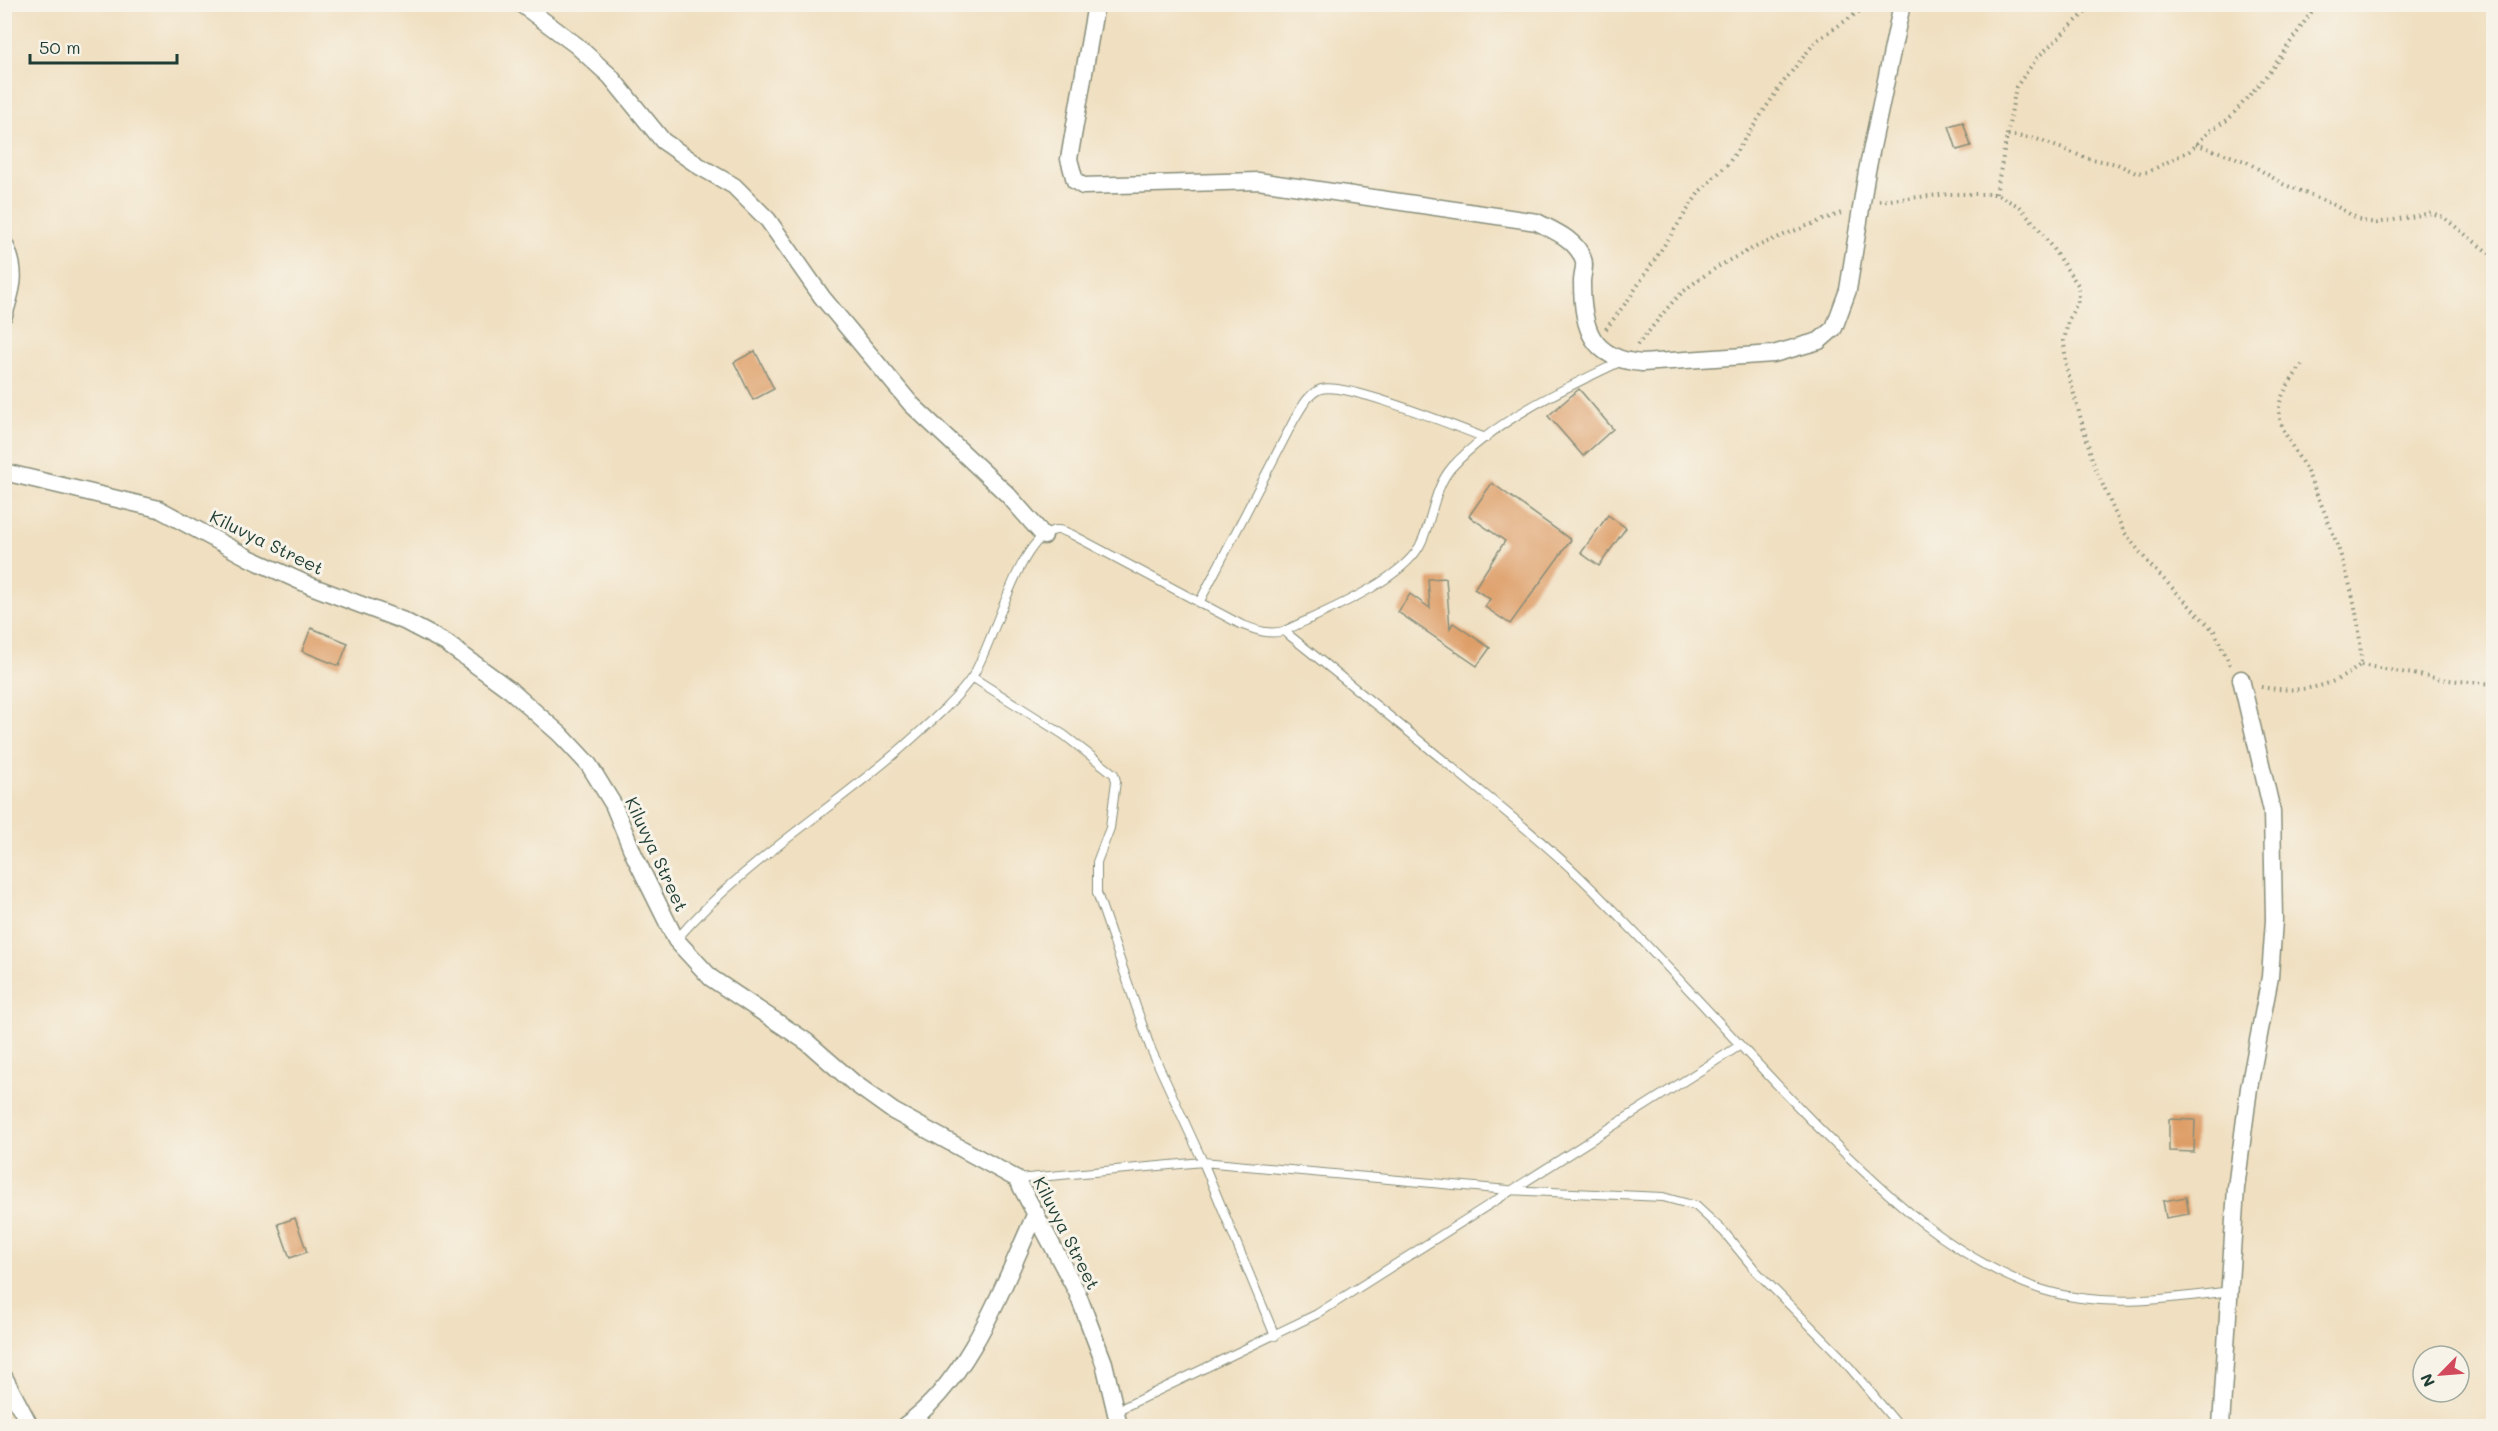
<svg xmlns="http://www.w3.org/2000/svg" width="2498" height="1431" viewBox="0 0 2498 1431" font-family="Mali,sans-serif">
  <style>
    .building { fill: #de9e67 }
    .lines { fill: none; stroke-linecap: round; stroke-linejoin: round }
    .lane-casing { stroke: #888e7a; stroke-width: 10 }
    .street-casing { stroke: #888e7a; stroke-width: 19 }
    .path { stroke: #888e7a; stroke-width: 4; stroke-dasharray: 1.5 4.5; stroke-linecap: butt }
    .lane { stroke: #fff; stroke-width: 8 }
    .street { stroke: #fff; stroke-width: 16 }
    .labels { text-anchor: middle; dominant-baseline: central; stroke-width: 6; stroke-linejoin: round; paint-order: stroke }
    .street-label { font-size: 18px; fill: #1f3d34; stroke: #f7f3e8 }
  </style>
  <rect width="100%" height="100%" fill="#f7f3e8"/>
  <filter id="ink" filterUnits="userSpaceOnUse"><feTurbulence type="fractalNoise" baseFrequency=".0167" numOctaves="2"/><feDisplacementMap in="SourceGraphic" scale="12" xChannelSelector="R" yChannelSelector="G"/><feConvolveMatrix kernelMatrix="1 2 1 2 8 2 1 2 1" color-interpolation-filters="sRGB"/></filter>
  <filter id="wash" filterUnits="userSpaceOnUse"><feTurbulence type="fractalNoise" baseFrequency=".008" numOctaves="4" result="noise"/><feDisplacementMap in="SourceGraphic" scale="24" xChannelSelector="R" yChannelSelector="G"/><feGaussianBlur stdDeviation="1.35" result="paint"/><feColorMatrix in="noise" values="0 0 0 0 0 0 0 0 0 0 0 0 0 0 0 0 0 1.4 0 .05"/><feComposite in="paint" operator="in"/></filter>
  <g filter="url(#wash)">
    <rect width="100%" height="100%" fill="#f0dfc0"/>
    <g id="blocks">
      <!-- building -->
      <path class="building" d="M1963 122 1971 146 1957 150 1949 126Z
        M755 351 774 389 753 400 734 362Z
        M1579 389 1613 429 1583 456 1548 416Z
        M1492 483 1571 540 1510 624 1485 607 1490 599 1474 589 1505 541 1469 516Z
        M1608 515 1626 528 1599 566 1581 553Z
        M1446 578 1450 628 1453 623 1490 648 1477 666 1398 612 1410 594 1430 608 1428 579Z
        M311 628 348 643 339 666 302 651Z
        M2169 1119 2195 1120 2194 1152 2169 1151Z
        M2186 1197 2189 1214 2166 1218 2163 1201Z
        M295 1218 307 1252 290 1258 278 1224Z"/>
    </g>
  </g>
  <g filter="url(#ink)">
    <use href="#blocks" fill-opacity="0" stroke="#888e7a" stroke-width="1.5"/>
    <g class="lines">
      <defs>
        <path id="lane" d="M1199 603 1294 420C1301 409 1308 393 1321 389 1347 382 1456 427 1486 438
          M1284 631C1345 680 1406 729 1466 779 1505 811 1545 843 1581 878 1663 958 1737 1045 1818 1127 1882 1191 1952 1259 2040 1289 2102 1309 2168 1299 2231 1291
          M972 677 1064 735 1114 774 1116 781 1110 828 1097 862V893L1150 1047 1203 1162 1275 1336
          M676 940C741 864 830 811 905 745 927 725 955 702 972 677 993 646 1017 542 1052 531 1060 528 1066 532 1073 535L1240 624C1256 630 1267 635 1284 631 1321 613 1398 583 1419 547 1433 522 1432 490 1452 467 1495 420 1565 388 1622 361
          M1017 1179 1203 1162 1508 1190 1663 1197 1696 1206 1724 1232 1756 1271 1840 1356 1899 1426
          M1116 1411 1317 1314 1739 1046"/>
        <path id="street" d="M521 4 576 45 610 76 663 141 699 166 734 186 768 220 822 297 911 404 1008 495 1044 536
          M1096 4 1069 159 1075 181 1083 186 1258 181 1537 222C1554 231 1576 239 1583 259 1586 265 1582 275 1582 282 1582 328 1591 359 1642 363L1773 354 1819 341 1834 328 1848 290 1867 171 1902 4
          M4 243C18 271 13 287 4 315
          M4 472 159 509 249 558 311 586 404 621 446 643 510 690 561 735 589 765 613 804 634 855 676 940 711 978 807 1042 854 1083 893 1111 1017 1179 1077 1292 1104 1363 1119 1426
          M4 1377 30 1426
          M904 1426C970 1380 1003 1285 1036 1213
          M2221 1426 2236 1188 2249 1088 2270 977 2274 920 2272 811 2241 679"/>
      </defs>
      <!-- lane casing -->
      <use href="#lane" class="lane-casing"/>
      <!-- street casing -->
      <use href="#street" class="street-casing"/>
      <!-- path -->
      <path class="path" d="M2476 4 2494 8
        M2008 135 2037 139 2086 158 2117 164 2136 173 2148 172 2189 151 2211 130 2229 119 2271 70 2317 4
        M2196 144 2247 162 2283 184 2332 204 2362 221 2377 223 2432 213 2443 217 2494 257
        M1996 194 2016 87 2037 58 2094 4
        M1879 201 1950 194H1996L2020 207 2039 229 2078 285 2079 299 2068 321 2064 341 2066 366 2093 462 2111 504 2124 532 2151 566 2214 631 2231 667
        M1606 329 1628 300 1700 191 1728 164 1781 85 1816 41 1870 4
        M1637 345C1653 328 1666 307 1683 292 1728 253 1789 233 1844 212
        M2361 665 2447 680 2494 684
        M2261 687C2297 693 2333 689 2361 664 2361 599 2335 535 2309 476 2300 455 2279 433 2279 409 2280 393 2293 378 2302 365"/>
      <!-- lane -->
      <use href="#lane" class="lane"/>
      <!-- street -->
      <use href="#street" class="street"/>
    </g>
  </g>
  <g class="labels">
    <!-- street labels -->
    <g class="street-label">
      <text transform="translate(267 542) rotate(26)">Kiluvya Street</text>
      <text transform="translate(657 854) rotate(65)">Kiluvya Street</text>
      <text transform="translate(1067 1233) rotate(63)">Kiluvya Street</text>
    </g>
  </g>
  <!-- margin -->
  <rect width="2498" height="1431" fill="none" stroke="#f7f3e8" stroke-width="24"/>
  <!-- north arrow -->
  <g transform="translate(2441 1374) rotate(245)"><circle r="28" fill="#f7f3e8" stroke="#a1aaa0" stroke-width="1.5"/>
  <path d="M0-4.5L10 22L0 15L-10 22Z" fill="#d1495b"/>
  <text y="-9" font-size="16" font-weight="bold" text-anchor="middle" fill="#1f3d34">N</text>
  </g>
  <!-- scale -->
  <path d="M30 54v9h147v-9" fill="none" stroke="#1f3d34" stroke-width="3"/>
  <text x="39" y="54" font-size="18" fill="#1f3d34" stroke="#f7f3e8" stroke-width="4.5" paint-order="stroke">50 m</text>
</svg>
